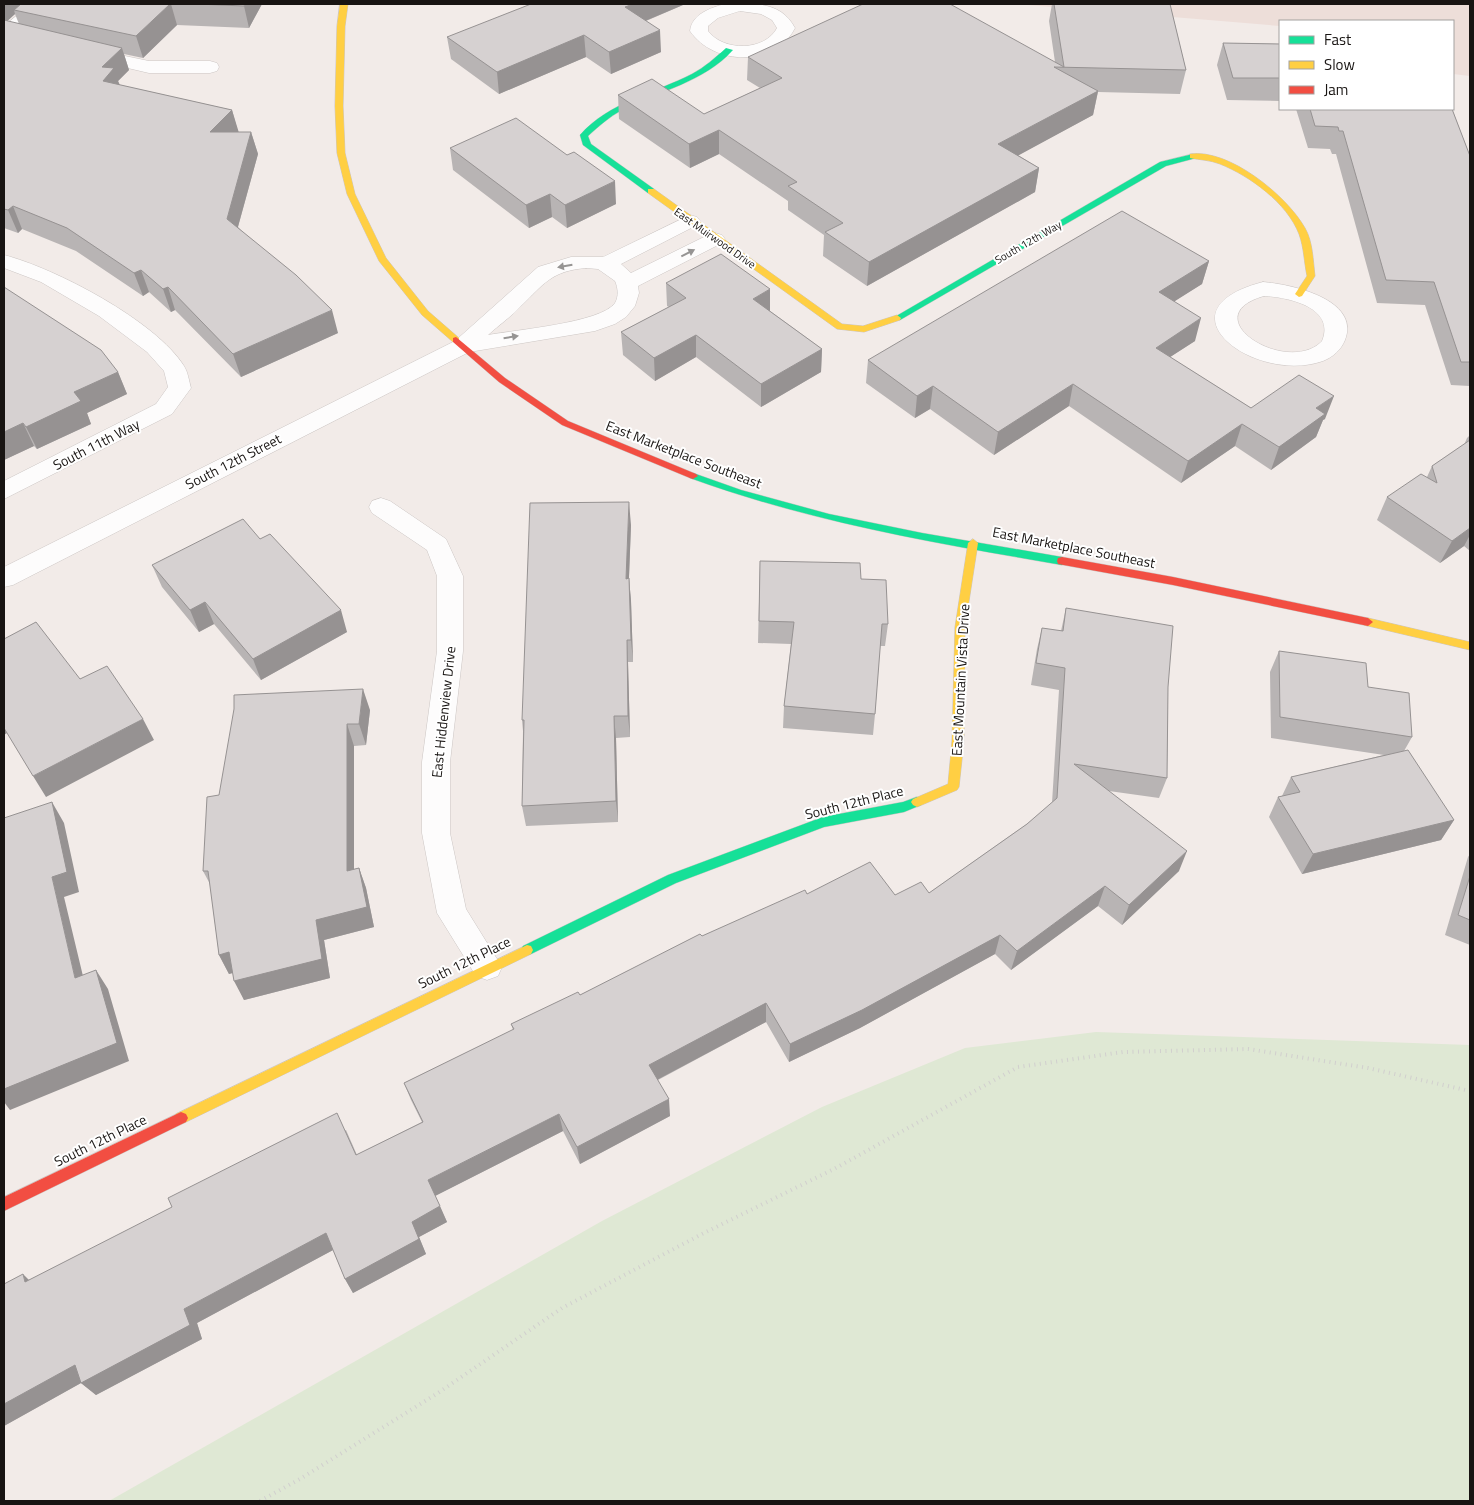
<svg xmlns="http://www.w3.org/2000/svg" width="1474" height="1505" viewBox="0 0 1474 1505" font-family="'Titillium Web',sans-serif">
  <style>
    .built { fill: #edded9 }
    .green { fill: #dfe8d4 }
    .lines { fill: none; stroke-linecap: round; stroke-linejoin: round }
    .street-casing { stroke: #ccc6c4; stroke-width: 1 }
    .fast-casing { stroke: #ccc6c4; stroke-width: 1 }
    .slow-casing { stroke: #ccc6c4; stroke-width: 1 }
    .jam-casing { stroke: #ccc6c4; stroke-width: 1 }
    .path { stroke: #d1cfce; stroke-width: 4; stroke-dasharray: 1 4.5; stroke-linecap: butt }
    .street { fill: #fdfcfc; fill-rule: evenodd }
    .fast { fill: #16e098; fill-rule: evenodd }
    .slow { fill: #ffcf43; fill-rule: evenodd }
    .jam { fill: #f24e42; fill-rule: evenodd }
    .wall { fill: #b8b4b4; fill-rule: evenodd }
    .shaded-wall { fill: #969292 }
    .building { fill: #d6d1d1; stroke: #969292 }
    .oneway { fill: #969493 }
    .labels { text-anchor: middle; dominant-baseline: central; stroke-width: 4; stroke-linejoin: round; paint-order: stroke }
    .far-street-label { font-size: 11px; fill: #181412; stroke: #fff }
    .street-label { font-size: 14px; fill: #181412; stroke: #fff }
  </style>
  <rect width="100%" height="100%" fill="#f2ebe8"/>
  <!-- built -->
  <path class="built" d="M1015 4H1470V76L1453 74V21H1280V26Z"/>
  <!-- green -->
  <path class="green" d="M1096 1032 1470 1045V1501H109L602 1221 822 1107 965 1048Z"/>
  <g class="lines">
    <defs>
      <path id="street" d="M31 4H50L10 39 4 40V26Z
        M725 4C753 4 780 0 795 28 775 67 714 66 690 31 692 14 710 8 725 4ZM740 11 761 14 772 20 777 28C765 51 724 52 708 31V26L718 18Z
        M91 49 149 61H210L217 63 219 67 217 71 210 73H149L85 58 82 54 85 50Z
        M690 215 697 217 700 221 697 225 621 264 631 273 708 235 715 233 722 235 725 239 722 243 638 286 639 293 635 306 626 317 615 324 595 331 469 352 13 585 4 587V567L455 341 538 267 571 257H603ZM586 268 598 269 615 281C618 288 619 296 615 303 601 323 514 330 488 335 499 325 511 317 521 306 544 284 551 271 586 268Z
        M4 255C55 268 156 321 184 366 188 372 189 381 191 388L172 414 4 499V481L156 404 168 387 164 371 147 352 99 316 41 282 4 268Z
        M1263 282C1290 284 1361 299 1345 340 1341 350 1333 357 1323 361 1255 385 1154 310 1263 282ZM1264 296C1287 297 1336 307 1322 341 1288 377 1191 317 1264 296Z
        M381 498 390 501 446 539 463 576V651L450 762V833L466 909 502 967 498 976 487 980 476 976 437 913 422 833V762L437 651V576L427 550 372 513 369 507 372 501Z"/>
      <path id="fast" d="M726 48 733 50C704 82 659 91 622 110 609 117 599 126 588 136L591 144 654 189V193H648L583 145 580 135C609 102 655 93 692 74 705 67 715 58 726 48Z
        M1193 154 1197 156 1196 158 1166 166 900 320H894L893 318 1160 162Z
        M693 473 741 490 829 514 922 533 1062 557 1067 561 1062 565C935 543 811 522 690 478L688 476 690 474Z
        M917 797 921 799 923 802 921 805 904 812 824 827 676 883 531 954 527 955 523 954 521 950 523 946 668 875 823 817 903 802Z"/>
      <path id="slow" d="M340 4H348L345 26 343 106 345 153 355 194 386 258 428 311 459 338V342H453L422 315 379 261 347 194 337 153 335 106 337 26Z
        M1190 154C1229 148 1287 196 1305 228 1313 242 1313 260 1315 276L1302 296 1299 297 1295 294 1307 276C1304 262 1304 248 1299 234 1287 203 1250 176 1220 164 1210 160 1200 160 1190 158Z
        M648 189H654L842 324 863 326 897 315 901 318 900 320 864 332 837 329 648 193Z
        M973 539 978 543 965 627 964 741 959 787 957 790 917 807 913 805 911 802 913 799 948 784 952 741 955 627 968 543Z
        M1368 618 1470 642V650L1364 625 1363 622Z
        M527 945 531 946 533 950 531 954 186 1122 181 1124 176 1122 174 1118 176 1114Z"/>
      <path id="jam" d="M456 337 505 378 568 421 696 474 698 476 693 479 690 478 562 425 499 382 453 342V338Z
        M1062 557 1173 577 1368 618 1373 622 1368 626 1173 585 1058 564 1057 561 1058 558Z
        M181 1112 186 1114 188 1118 186 1122 4 1211V1197Z"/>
    </defs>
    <!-- street casing -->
    <use href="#street" class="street-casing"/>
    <!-- fast casing -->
    <use href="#fast" class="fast-casing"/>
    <!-- slow casing -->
    <use href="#slow" class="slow-casing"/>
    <!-- jam casing -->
    <use href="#jam" class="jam-casing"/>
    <!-- path -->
    <path class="path" d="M260 1501 300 1479 438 1393 562 1308 702 1234 834 1169 1018 1067 1123 1052 1248 1049 1368 1068 1470 1091"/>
    <!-- street -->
    <use href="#street" class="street"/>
    <!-- fast -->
    <use href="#fast" class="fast"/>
    <!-- slow -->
    <use href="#slow" class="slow"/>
    <!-- jam -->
    <use href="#jam" class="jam"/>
  </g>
  <!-- wall -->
  <path class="wall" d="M4 4H262L249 28 177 25 143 58 124 54 129 70 118 81 120 85 232 110 238 132H251L258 154 238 227 338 333 241 377 175 310 171 312 149 292 143 296 76 251 22 229 18 233 4 228ZM15 14 19 24 7 21Z
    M1052 4H1170L1186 70 1180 94 1098 92 1093 115 1018 155 1039 168 1035 192 867 286 823 256 824 235 788 210V201L719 154 690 168 619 119 618 95 704 114 760 88 747 80 748 57 1055 62 1049 21Z
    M683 5 646 21 661 52 611 74 586 57 499 94 451 59 447 37Z
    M1223 43 1280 44V101L1227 100 1217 65Z
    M1296 109H1452L1470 156V386L1451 385 1425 305 1377 303 1336 154H1332L1330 149 1308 148Z
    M450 148 616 204 567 228 552 217 529 228 453 170Z
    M1209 261 1202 284 1174 301 1195 341 1170 357 1251 408 1325 419 1323 420 1316 437 1271 470 1235 446 1181 483 1069 406 994 455 930 409 915 418 866 383 868 360Z
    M666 283 770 311 822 349 821 372 761 407 696 357 655 381 623 355 621 332 669 307 667 306Z
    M4 287 118 372 127 394 87 413 91 424 37 449 34 446 4 460Z
    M1470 435V551L1464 546 1440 563 1377 520 1387 497 1427 477 1432 466 1464 445 1467 438Z
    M631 525 629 578 631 601 633 662H628L630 737 616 738 618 822 526 826 522 806 523 731 522 720Z
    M260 539 347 632 261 680 214 624 199 632 162 587 152 565Z
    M760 561 861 579 888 624 885 646H880L875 714 873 735 783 728 784 706 791 644 758 643Z
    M1066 608 1168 687 1167 778 1159 798 1109 791 1179 871 1122 925 1098 906 1011 970 995 954 860 1028 789 1062 766 1022 658 1080 670 1116 580 1164 563 1131 435 1196 447 1222 419 1237 426 1254 353 1293 345 1279 333 1250 197 1323 202 1339 96 1395 81 1383 4 1426V1284L29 1280 346 1130 357 1155 422 1122 411 1100 404 1083 513 1030 511 1024 580 995 702 936 807 894 895 895 929 893 1027 824 1052 803 1059 690 1031 685 1037 649 1042 628 1061 631Z
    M1279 651 1412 737 1404 751 1454 820 1441 840 1302 874 1269 817 1278 797 1282 796 1291 777 1384 755 1271 738 1270 672Z
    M370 710 366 745 354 746V869L359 868 366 888 374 927 324 940 330 978 244 1000 233 973 229 974 219 955 210 884 203 871 219 795Z
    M1470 854V945L1445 935 1468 857Z"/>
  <!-- shaded-wall -->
  <path class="shaded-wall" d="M4 4H28L14 10 15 14 4 24Z
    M170 4H171L177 25 143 58 136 36Z
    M245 4H262L249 28 244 6Z
    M633 4H683V5L626 29 625 7Z
    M660 30 661 52 611 74 609 52Z
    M584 35 586 57 499 94 497 72Z
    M122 48 129 70 118 81 122 91 103 81 102 67Z
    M1098 91 1093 115 995 168 998 144Z
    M232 110 239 133 210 132Z
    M719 130V154L690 168 689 144Z
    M251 132 258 154 234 241 227 219Z
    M1039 168 1035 192 867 286 869 262Z
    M615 181 616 204 567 228 565 205Z
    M550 194 552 217 529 228 526 205Z
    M13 206 22 229 18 233 8 210Z
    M1209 261 1202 284 1153 315 1159 292Z
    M141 270 149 292 143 296 134 273Z
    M168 287 175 310 171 312 163 289Z
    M770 289V312L753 299Z
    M332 310 338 333 241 377 233 354Z
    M1201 318 1195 341 1150 370 1156 348Z
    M696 335V357L655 381 654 358Z
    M822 349 821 372 761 407V384Z
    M118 372 127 394 87 413 91 424 37 449 26 427 74 392Z
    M1073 384 1069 406 994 455 998 432Z
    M933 386 930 409 915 418 917 396Z
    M1334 396 1325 419 1323 420 1316 437 1271 470 1279 447 1316 408Z
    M23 423 34 446 4 460V432Z
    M1242 424 1235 446 1181 483 1188 461Z
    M629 502 631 525 628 601 626 579Z
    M1470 528V535L1464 546 1440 563 1452 541Z
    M629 578 631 601 633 662 631 640Z
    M205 602 214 624 199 632 190 610Z
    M341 610 347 632 261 680 253 659Z
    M627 640 628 662 630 737 628 716Z
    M363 689 370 710 366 745 359 724Z
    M614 716 616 738 618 822 616 801Z
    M143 719 154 740 46 797 33 776Z
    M347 724 354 746V891L347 871Z
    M4 728 7 733 4 735Z
    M52 802 64 823 79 892 64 897 88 997 75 978 52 877Z
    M1454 820 1441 840 1302 874 1313 854Z
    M1187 851 1179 871 1122 925 1129 905Z
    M359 868 366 888 374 927 324 940 330 978 244 1000 234 981 316 920Z
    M1105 886 1098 906 1011 970 1017 951Z
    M1000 935 995 954 860 1028 789 1062 790 1044Z
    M229 952 239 971 229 974 219 955Z
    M96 970 108 989 129 1061 10 1110 4 1102V1089Z
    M766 1003V1022L651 1083 649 1065Z
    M669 1099 670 1116 580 1164 577 1147Z
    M559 1114 563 1131 435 1196 428 1180Z
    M440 1206 447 1222 419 1237 426 1254 353 1293 345 1279 412 1222Z
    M326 1233 335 1249 197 1323 202 1339 96 1395 81 1383 4 1426V1404L75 1365 184 1309Z
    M23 1274 38 1289 25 1282Z"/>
  <!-- building -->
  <path class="building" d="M21 4H170L136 36 14 10Z
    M197 4H245L244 6Z
    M531 4H633L625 7 660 30 609 52 584 35 497 72 447 37Z
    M863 4H950L1064 67 1054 4H1170L1186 70 1054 67 1098 91 998 144 1039 168 869 262 825 232 843 223 788 186 797 182 719 130 689 144 618 95 652 79 704 114 782 78 748 57Z
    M4 20 122 48 102 67 114 68 103 81 232 110 210 132H251L227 219 296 275 332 310 233 354 168 287 163 289 141 270 134 273 67 228 13 206 8 210 4 209Z
    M1223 43 1280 44V78H1233Z
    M1310 109H1452L1470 156V362H1461L1434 282 1386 280 1343 131H1339L1338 127 1315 126Z
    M516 118 567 155 574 152 615 181 565 205 550 194 526 205 450 148Z
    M1122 211 1209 261 1159 292 1201 318 1156 348 1251 408 1299 375 1334 396 1316 408 1325 414 1279 447 1242 424 1188 461 1073 384 998 432 933 386 917 396 868 360Z
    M721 254 770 289 753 299 822 349 761 384 696 335 654 358 621 332 686 298 666 283Z
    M4 287 101 350 118 372 74 392 81 401 26 427 23 423 4 432Z
    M1470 440V528L1452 541 1387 497 1421 474 1437 483 1432 466Z
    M629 502 626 579 629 578 631 640H627L628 716H614L616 801 522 806 524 720H522L530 503Z
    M243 519 260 539 270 534 341 610 253 659 205 602 190 610 152 565Z
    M760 561 860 563 861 579 886 580 888 624H882L875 714 784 706 794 622 759 621Z
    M1066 608 1173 626 1168 687 1167 778 1074 764 1187 851 1129 905 1105 886 1017 951 1000 935 862 1010 790 1044 766 1003 649 1065 669 1099 577 1147 559 1114 428 1180 440 1206 412 1222 419 1239 345 1279 326 1233 184 1309 190 1325 81 1383 75 1365 4 1404V1284L23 1274 25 1282 172 1207 168 1198 337 1113 356 1155 423 1122 404 1083 514 1029 511 1024 578 992 580 995 700 934 702 936 805 890 807 894 870 862 895 895 921 882 929 893 1027 824 1057 798 1065 668 1036 663 1042 628 1063 631Z
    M36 622 80 679 107 666 143 719 33 776 4 728V639Z
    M1279 651 1366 663 1368 687 1409 693 1412 737 1280 717Z
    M363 689 359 724H347V871L359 868 367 907 316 920 322 959 234 981 229 952 219 955 208 871H203L207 797 219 795 234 709V695Z
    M1408 750 1454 820 1313 854 1278 797 1300 792 1291 777Z
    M52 802 67 872 52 877 75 978 96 970 117 1043 4 1089V818Z
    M1470 876V920L1458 915Z"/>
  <!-- one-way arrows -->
  <defs><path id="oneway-solid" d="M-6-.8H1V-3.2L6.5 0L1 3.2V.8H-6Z" transform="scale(1.25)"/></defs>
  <g class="oneway">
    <use href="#oneway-solid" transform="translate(688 253) rotate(-27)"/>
    <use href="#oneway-solid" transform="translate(565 266) rotate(170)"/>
    <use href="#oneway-solid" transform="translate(511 337) rotate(-9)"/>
  </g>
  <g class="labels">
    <!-- far-street labels -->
    <g class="far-street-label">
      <text transform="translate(715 238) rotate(35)">East Muirwood Drive</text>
      <text transform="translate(1028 242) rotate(-30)">South 12th Way</text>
    </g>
    <!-- street labels -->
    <g class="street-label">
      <text transform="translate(96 444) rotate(-27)">South 11th Way</text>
      <text transform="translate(684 454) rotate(21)">East Marketplace Southeast</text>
      <text transform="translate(233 461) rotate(-27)">South 12th Street</text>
      <text transform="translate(1074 547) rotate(11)">East Marketplace Southeast</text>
      <text transform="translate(960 680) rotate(-87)">East Mountain Vista Drive</text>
      <text transform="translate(443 712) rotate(-84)">East Hiddenview Drive</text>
      <text transform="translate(854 802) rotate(-14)">South 12th Place</text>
      <text transform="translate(464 962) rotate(-26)">South 12th Place</text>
      <text transform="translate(100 1140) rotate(-26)">South 12th Place</text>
    </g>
  </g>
  <!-- border -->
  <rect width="1474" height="1505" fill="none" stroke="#181412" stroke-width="10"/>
  <!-- legend -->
  <rect x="1279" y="20" width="175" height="90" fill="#ffffff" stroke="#a3a1a0"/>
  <rect x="1289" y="36" width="25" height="8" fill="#16e098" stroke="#a3a1a0"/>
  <text x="1324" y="45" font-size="15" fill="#181412">Fast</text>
  <rect x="1289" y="61" width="25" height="8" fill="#ffcf43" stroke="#a3a1a0"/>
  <text x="1324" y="70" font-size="15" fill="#181412">Slow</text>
  <rect x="1289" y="86" width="25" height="8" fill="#f24e42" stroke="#a3a1a0"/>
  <text x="1324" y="95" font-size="15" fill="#181412">Jam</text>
</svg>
